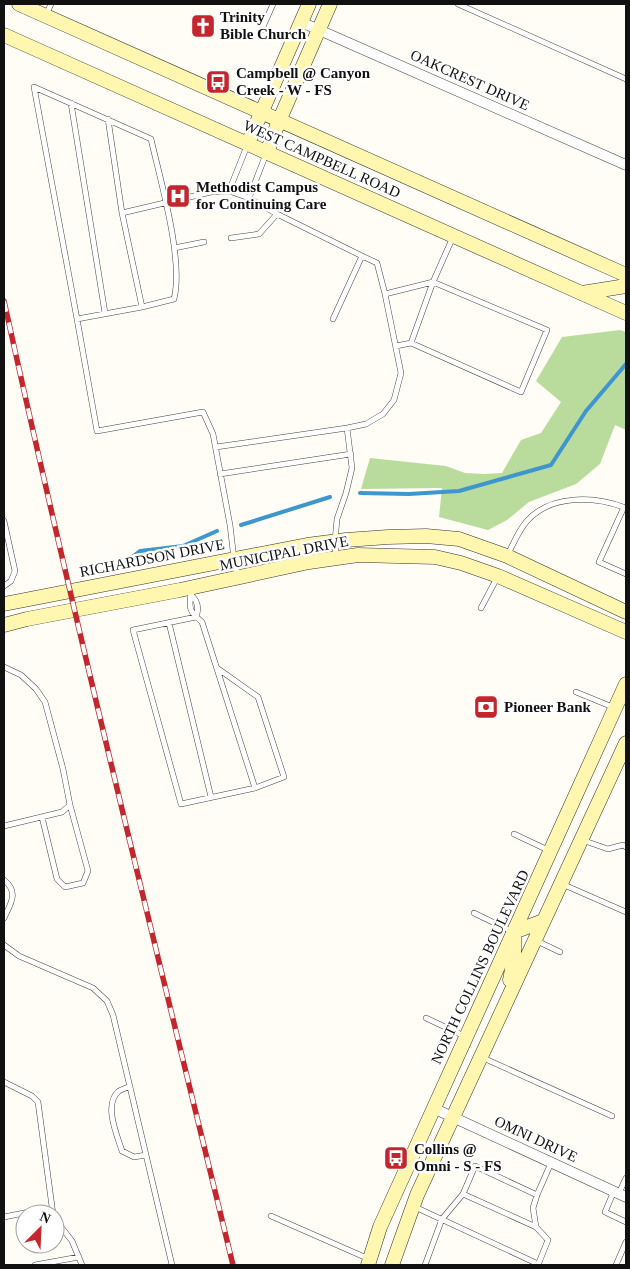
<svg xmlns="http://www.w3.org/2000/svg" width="630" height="1269" viewBox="0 0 630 1269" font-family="'Times New Roman',serif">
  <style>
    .forest { fill: #b9dc9c }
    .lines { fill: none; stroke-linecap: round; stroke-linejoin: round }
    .stream { stroke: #3f96cf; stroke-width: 4 }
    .lane-casing { stroke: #444; stroke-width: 6 }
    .street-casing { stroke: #444; stroke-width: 11 }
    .secondary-casing { stroke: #333; stroke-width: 15 }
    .lane { stroke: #fff; stroke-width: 5 }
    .street { stroke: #fff; stroke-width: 10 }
    .secondary { stroke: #fff6b0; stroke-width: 14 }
    .rail-casing { stroke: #c4262e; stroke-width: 5.5 }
    .rail { stroke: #fff; stroke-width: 4; stroke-dasharray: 11; stroke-linecap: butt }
    .labels { text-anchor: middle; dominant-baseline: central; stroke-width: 5; stroke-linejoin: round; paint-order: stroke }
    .poi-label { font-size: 15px; font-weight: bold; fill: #111; stroke: #fff; text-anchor: start }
    .street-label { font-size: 15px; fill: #111; stroke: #fff }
  </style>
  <rect width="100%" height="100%" fill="#fffdf5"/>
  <!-- forest -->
  <path class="forest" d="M620 330 626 332V430L615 425 600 464 576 484 529 502 507 520 488 530 439 517 442 488 361 489 370 458 446 466 465 473 484 474 502 473 521 440 541 433 561 402 536 381 562 337Z"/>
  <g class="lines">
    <!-- stream -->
    <path class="stream" d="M360 493 409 494 459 491 551 465 586 411 626 364
      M241 525 330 497
      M123 564 140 551 183 546 217 531"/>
    <defs>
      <path id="lane" d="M273 4 262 29 292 41
        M458 4 626 79
        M46 15 51 4
        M34 87 151 139C160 179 184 260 174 299L142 307 77 319Z
        M71 103 105 313
        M108 119 122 213 142 307
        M229 191 247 146
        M249 198 266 154
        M122 213 211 192 229 191 249 198 277 214 362 256 333 319
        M231 238 259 234 277 214
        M174 248 204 242
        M362 256 377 263 385 294 433 282
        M77 319 97 431 203 412 213 434 230 525 234 559 238 577
        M411 343 433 282
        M396 346 411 343 521 392 547 330 433 282 453 237
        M216 447 347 428 366 424 383 414 394 400 401 373 385 294
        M220 474 351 454
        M624 507 599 562 626 574
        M4 521 15 571 11 581 4 586
        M507 556C513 545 518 531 527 521 551 494 595 496 626 508
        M336 557 335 541 337 519 346 493 352 468 347 428
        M191 588C191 606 185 608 202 622L255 788 181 804 133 630 196 617
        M191 595C198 601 199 609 196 617
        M481 608 498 576
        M169 623 211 797
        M4 667 21 675 36 689 45 702 63 769 70 805 62 812 4 826
        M217 668 258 697 284 777 255 788
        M576 692 615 708
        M42 817 57 879 65 887 83 883 88 871 70 805
        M514 834 550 851
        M582 840 608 849 623 845 626 847
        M4 880C19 892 11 903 4 918
        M562 884 626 912
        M474 913 513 932
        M535 940 560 952
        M4 945 19 956 93 988 107 1001 113 1015 172 1265
        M426 1018 464 1036
        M481 1057 612 1116
        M4 1082 32 1096 38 1102 53 1214
        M130 1086C127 1088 122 1089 119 1091 103 1104 117 1135 122 1151L134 1157 146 1155
        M614 1191 605 1212 626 1222
        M619 1193 626 1178
        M463 1194 536 1227
        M415 1207 538 1264
        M271 1216 369 1259
        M4 1217 34 1211 44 1214
        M55 1219 72 1241 82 1265
        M35 1265 79 1257
        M425 1265 442 1219 463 1194 475 1166 537 1195
        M538 1265 548 1240 536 1227 533 1208 537 1195 551 1163
        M616 1265 626 1242"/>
      <path id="street" d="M301 22 626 165
        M433 1108 626 1197"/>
      <path id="secondary" d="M19 4 626 275
        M4 35 626 313
        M248 143 309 4
        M267 152 279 121 330 4
        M582 293 626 286
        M4 604 307 545 346 540 388 537 426 536 459 539 507 556 626 612
        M4 625 27 619 180 590 309 562 358 555 435 557 461 563 498 576 626 632
        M510 980 514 959V932L543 921
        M368 1265 380 1227 626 684
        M392 1265 417 1195 626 743"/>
    </defs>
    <!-- lane casing -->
    <use href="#lane" class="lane-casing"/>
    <!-- street casing -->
    <use href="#street" class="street-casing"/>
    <!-- secondary casing -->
    <use href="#secondary" class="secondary-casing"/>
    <!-- lane -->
    <use href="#lane" class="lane"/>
    <!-- street -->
    <use href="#street" class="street"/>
    <!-- secondary -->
    <use href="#secondary" class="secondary"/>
    <defs>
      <path id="rail" d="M4 301C75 624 155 944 233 1265"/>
    </defs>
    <!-- rail casing -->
    <use href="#rail" class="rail-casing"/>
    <!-- rail -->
    <use href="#rail" class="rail"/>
  </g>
  <!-- icons -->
  <defs>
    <symbol id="church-square" viewBox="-11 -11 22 22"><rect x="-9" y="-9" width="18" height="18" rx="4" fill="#c4262e" stroke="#fff"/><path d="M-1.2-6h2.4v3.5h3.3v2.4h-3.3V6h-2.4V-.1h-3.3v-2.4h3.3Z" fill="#fff"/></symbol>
    <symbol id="bus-square" viewBox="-11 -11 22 22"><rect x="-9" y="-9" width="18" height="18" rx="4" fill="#c4262e" stroke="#fff"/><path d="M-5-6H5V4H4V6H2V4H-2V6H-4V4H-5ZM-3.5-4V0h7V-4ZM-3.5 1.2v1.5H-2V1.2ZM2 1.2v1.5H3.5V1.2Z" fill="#fff"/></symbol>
    <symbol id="hospital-square" viewBox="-11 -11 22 22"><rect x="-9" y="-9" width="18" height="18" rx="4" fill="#c4262e" stroke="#fff"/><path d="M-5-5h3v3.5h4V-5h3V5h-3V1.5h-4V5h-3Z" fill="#fff"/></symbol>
    <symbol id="bank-square" viewBox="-11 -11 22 22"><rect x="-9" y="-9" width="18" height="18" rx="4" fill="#c4262e" stroke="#fff"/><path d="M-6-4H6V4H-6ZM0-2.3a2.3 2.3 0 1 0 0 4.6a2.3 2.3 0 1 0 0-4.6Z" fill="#fff"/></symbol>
  </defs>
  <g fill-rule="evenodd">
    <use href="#church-square" x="189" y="12" width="28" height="28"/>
    <use href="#bus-square" x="204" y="68" width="28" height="28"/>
    <use href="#hospital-square" x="164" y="182" width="28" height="28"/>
    <use href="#bank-square" x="472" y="693" width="28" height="28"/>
    <use href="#bus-square" x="382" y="1144" width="28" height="28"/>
  </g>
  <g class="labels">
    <!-- poi labels -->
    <g class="poi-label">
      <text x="220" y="17">Trinity<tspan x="220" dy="17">Bible Church</tspan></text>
      <text x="236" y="73">Campbell @ Canyon<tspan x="236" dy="17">Creek - W - FS</tspan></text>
      <text x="196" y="187">Methodist Campus<tspan x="196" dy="17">for Continuing Care</tspan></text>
      <text x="504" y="707">Pioneer Bank</text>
      <text x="414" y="1149">Collins @<tspan x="414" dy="17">Omni - S - FS</tspan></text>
    </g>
    <!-- street labels -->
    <g class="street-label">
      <text transform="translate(470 80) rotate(24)">OAKCREST DRIVE</text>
      <text transform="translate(322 159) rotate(24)">WEST CAMPBELL ROAD</text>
      <text transform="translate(284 553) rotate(-11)">MUNICIPAL DRIVE</text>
      <text transform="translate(152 558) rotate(-11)">RICHARDSON DRIVE</text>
      <text transform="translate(480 967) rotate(-65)">NORTH COLLINS BOULEVARD</text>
      <text transform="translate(536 1139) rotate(25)">OMNI DRIVE</text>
    </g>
  </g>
  <!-- border -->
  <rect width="630" height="1269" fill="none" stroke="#111111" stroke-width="10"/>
  <!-- north arrow -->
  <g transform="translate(40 1229) rotate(24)"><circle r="24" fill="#ffffff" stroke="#a0a0a0"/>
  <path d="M0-4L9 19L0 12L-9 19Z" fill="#c4262e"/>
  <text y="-8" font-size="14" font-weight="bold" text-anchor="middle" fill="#111111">N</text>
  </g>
</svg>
